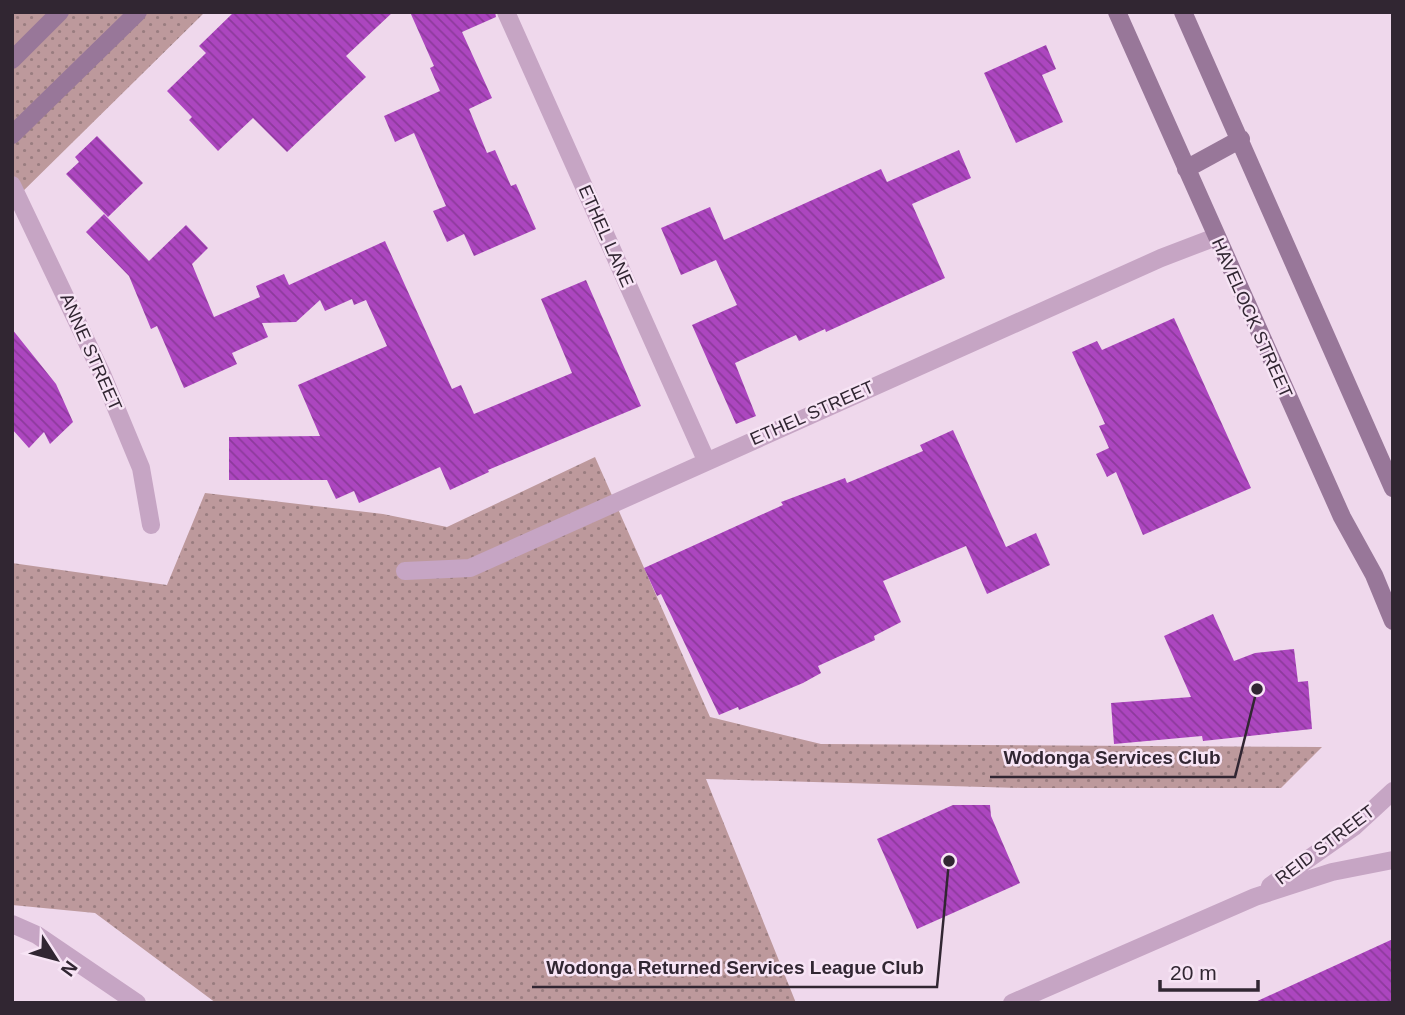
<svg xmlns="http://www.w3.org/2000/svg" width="1405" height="1015" viewBox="0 0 1405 1015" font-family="Arial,sans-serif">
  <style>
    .grass { fill: url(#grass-dots) }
    .building { fill: url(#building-back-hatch) }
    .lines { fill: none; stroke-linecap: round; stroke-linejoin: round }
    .street { stroke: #c6a5c4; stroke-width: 18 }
    .secondary { stroke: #987799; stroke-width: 18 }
    .labels { text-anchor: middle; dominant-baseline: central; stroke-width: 5; stroke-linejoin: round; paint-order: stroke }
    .street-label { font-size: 18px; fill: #312632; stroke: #f7e4f5 }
    .leader { fill: none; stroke: #312632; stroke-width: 2.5 }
    .callout-dot { fill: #312632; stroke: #f7e4f5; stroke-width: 2.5 }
    .callout-label { font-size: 19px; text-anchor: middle; font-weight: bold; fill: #312632; stroke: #f7e4f5; stroke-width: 5; stroke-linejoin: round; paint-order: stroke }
  </style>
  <defs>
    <pattern id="grass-dots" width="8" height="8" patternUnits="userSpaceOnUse" patternTransform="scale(1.75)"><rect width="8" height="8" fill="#bd999c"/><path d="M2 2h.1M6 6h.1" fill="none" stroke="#9a7d80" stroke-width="1.8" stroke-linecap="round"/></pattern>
    <pattern id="building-back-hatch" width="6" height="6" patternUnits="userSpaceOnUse" patternTransform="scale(1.75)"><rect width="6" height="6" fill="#ac46bf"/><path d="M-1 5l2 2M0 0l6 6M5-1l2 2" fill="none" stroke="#8d3a9c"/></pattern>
  </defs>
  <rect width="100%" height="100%" fill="#efd8ec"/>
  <!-- grass -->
  <path class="grass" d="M12 12H205L12 202Z
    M595 457 710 717 821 744 1322 747 1281 788H1022L706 779 796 1003H216L95 913 12 905V563L167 585 205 493 383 514 447 527Z"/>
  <!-- building -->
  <path class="building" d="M234 12H393L346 56 366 77 287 152 253 118 218 151 189 120 192 117 167 91 206 53 199 46Z
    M410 12H495L496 17 462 32 492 98 469 109 487 153 495 150 511 186 516 184 536 229 474 256 464 234 447 242 433 211 446 206 414 133 395 142 384 116 440 91 430 68 434 66Z
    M1046 45 1056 69 1042 75 1063 122 1016 143 984 73Z
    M97 136 143 183 108 217 66 174 79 162 75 157Z
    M959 150 971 178 912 204 945 278 826 332 825 329 799 341 796 335 735 363 756 416 736 424 692 325 737 305 716 260 681 275 661 228 710 207 724 240 881 169 887 182Z
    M104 214 149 261 186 225 208 248 192 264 214 317 260 297 256 286 284 274 289 285 385 241 452 389 461 385 474 414 572 373 541 299 586 280 641 406 488 470 489 472 450 490 440 467 359 503 354 491 336 499 327 480H229V437L320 436 298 385 387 346 366 300 354 305 352 299 325 311 320 300 296 322 262 323 268 337 232 353 237 364 184 388 157 326 151 329 129 276 86 232Z
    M1174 318 1251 488 1143 535 1116 472 1107 477 1096 454 1109 448 1099 426 1105 424 1072 352 1097 341 1102 350Z
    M12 329 56 384 73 422 50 444 44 432 29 448 12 429Z
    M953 430 1006 547 1036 533 1050 565 987 594 966 546 883 581 901 622 874 636 875 640 818 666 821 673 803 683 739 710 738 707 719 715 661 594 657 596 644 568 783 505 781 502 845 478 847 483 923 451 920 445Z
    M1213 614 1234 661 1255 653 1294 649 1298 682 1308 681 1312 729 1203 741 1202 736 1114 744 1111 703 1191 697 1164 636Z
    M953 805H990L991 816 1020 883 917 929 877 839Z
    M1393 939V1003H1253Z"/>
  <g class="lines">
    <!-- street -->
    <path class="street" d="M506 12 706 460
      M12 185 102 374 141 468 151 525
      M405 571 470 568 1161 258 1216 237
      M1270 886 1354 827 1393 791
      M12 924 37 935 137 1003
      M1012 1003 1255 897 1332 872 1393 860"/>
    <!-- secondary -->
    <path class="secondary" d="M1117 12 1342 517 1374 575 1393 621
      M1183 12 1393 488
      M12 60 60 12
      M12 135 138 12
      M1186 169 1241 139"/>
  </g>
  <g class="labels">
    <!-- street labels -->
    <g class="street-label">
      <text transform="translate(606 236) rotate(66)">ETHEL LANE</text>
      <text transform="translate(1252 318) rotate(66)">HAVELOCK STREET</text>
      <text transform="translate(91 352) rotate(66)">ANNE STREET</text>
      <text transform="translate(812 413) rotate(-24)">ETHEL STREET</text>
      <text transform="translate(1325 845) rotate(-37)">REID STREET</text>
    </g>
  </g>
  <!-- callouts -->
  <path class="leader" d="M1257 689L1235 777H990M949 861L937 987H532"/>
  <g class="callout-dot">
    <circle cx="1257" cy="689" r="7"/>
    <circle cx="949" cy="861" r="7"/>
  </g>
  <g class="callout-label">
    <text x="1112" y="764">Wodonga Services Club</text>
    <text x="735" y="974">Wodonga Returned Services League Club</text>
  </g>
  <!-- border -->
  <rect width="1405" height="1015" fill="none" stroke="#312632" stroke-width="28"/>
  <!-- north arrow -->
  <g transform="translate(56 959) rotate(126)" stroke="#f7e4f5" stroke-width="5" paint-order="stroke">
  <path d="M0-5L12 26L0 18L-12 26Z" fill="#312632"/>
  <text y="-10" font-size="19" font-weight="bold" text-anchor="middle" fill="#312632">N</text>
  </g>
  <!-- scale -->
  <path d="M1160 980v10h98v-10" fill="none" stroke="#312632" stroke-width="3.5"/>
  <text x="1170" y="980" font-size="21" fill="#312632" stroke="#f7e4f5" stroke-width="5" paint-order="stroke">20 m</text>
</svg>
